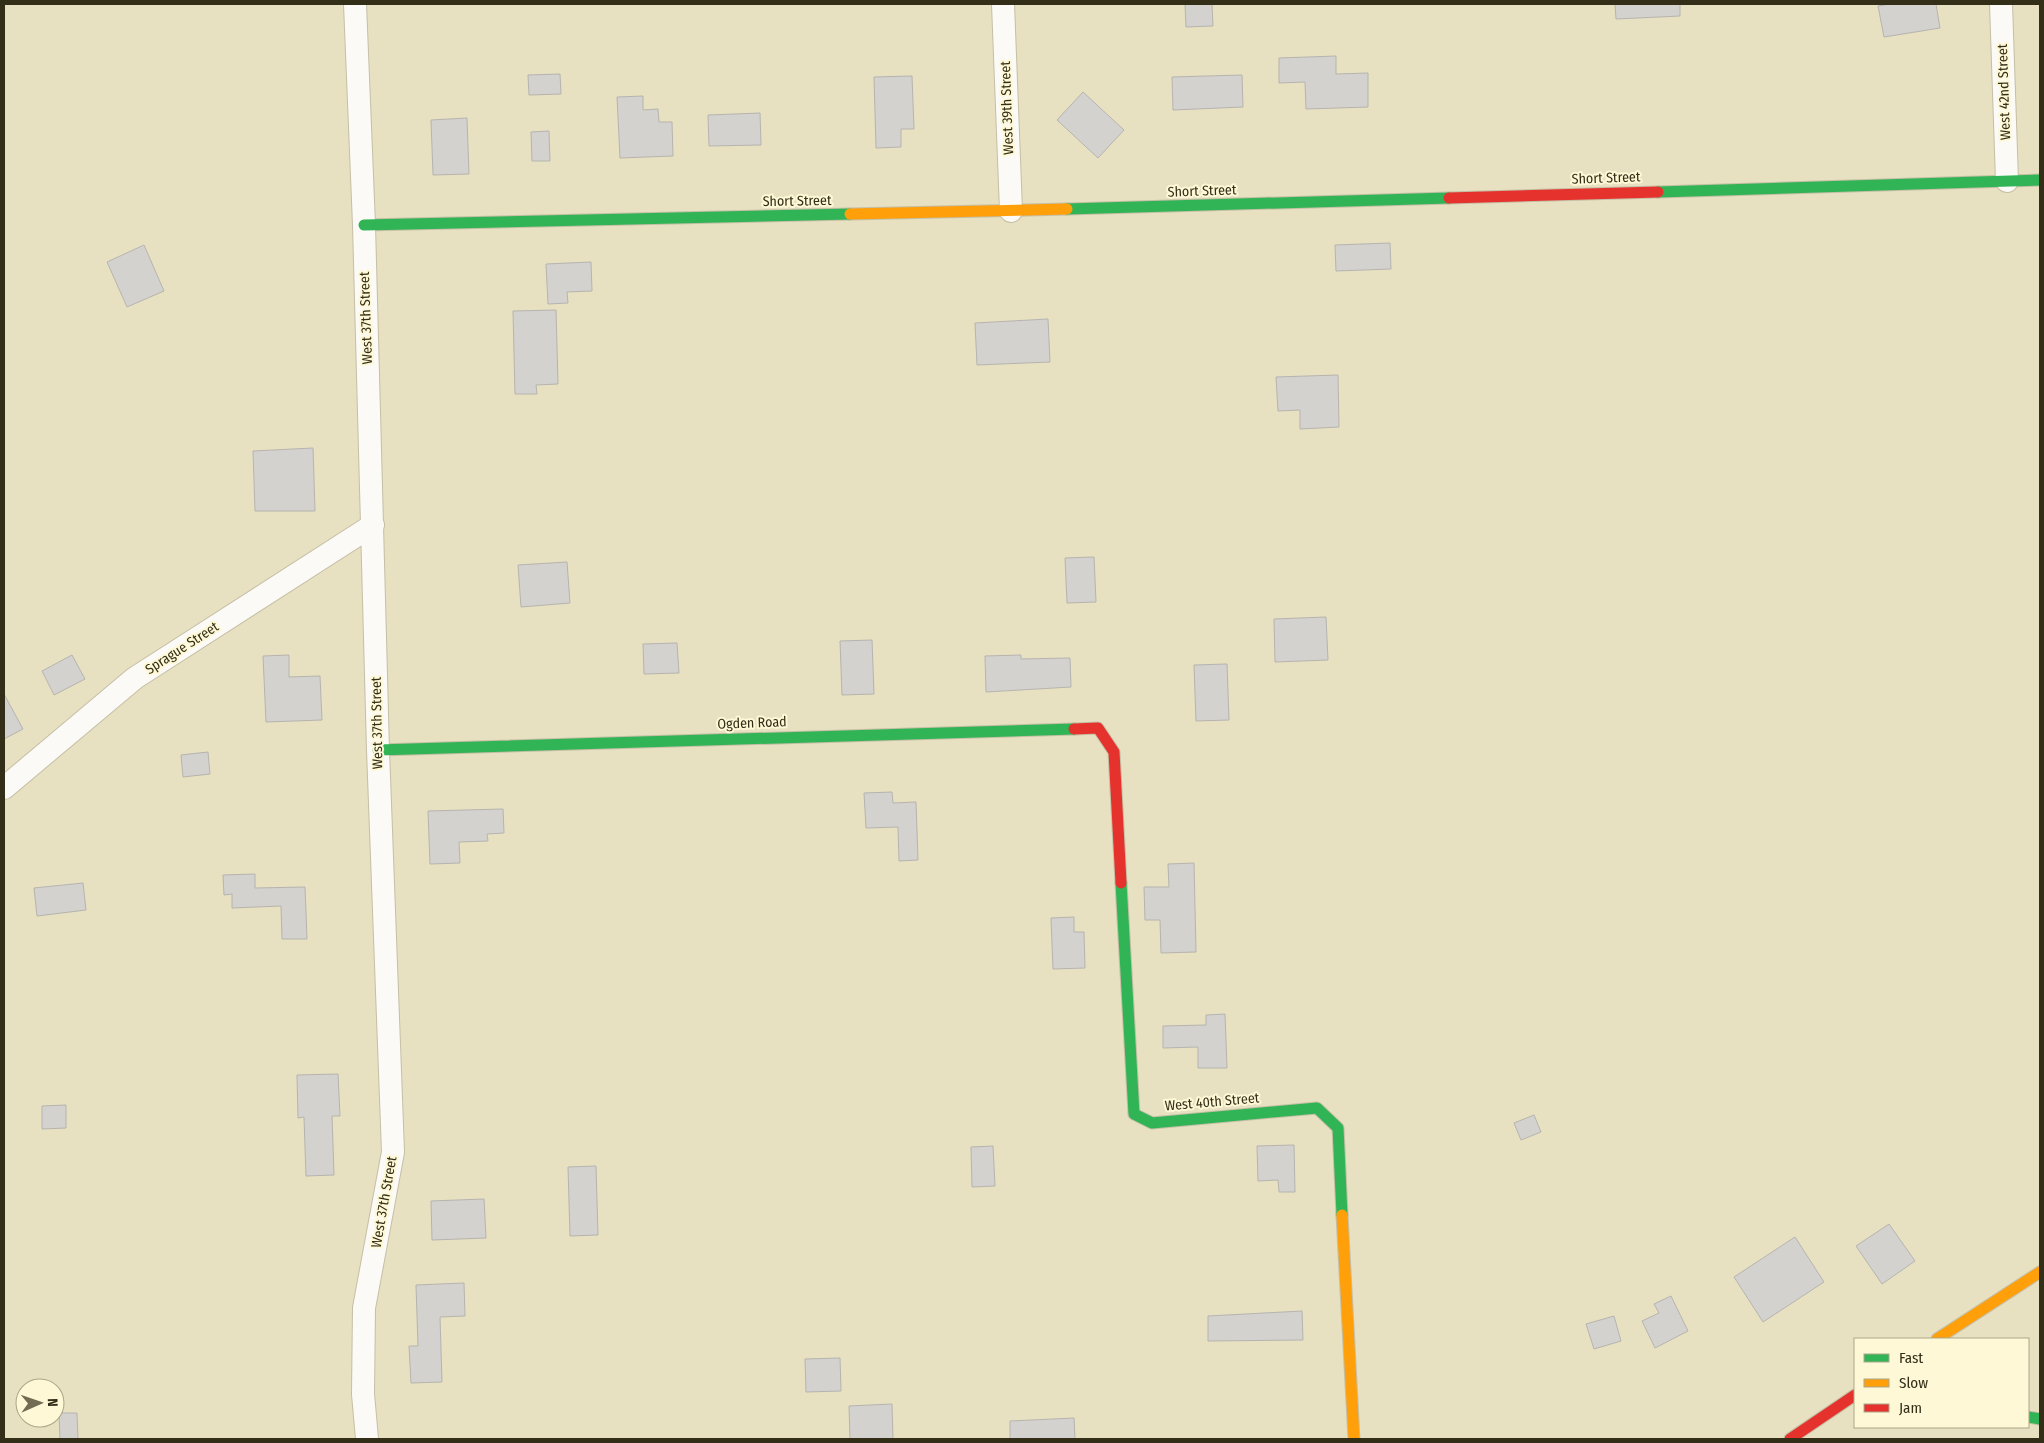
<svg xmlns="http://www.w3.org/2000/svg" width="2044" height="1443" viewBox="0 0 2044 1443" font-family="'Fira Sans Condensed',sans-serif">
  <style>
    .building { fill: #d3d2ce; stroke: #b6b4af }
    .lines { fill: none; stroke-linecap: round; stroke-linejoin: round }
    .street-casing { stroke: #c5bfa6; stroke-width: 24 }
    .fast-casing { stroke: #c5bfa6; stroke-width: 13 }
    .slow-casing { stroke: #c5bfa6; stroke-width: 13 }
    .jam-casing { stroke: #c5bfa6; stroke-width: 13 }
    .street { stroke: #fbfaf6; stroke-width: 22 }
    .fast { stroke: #30b455; stroke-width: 11 }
    .slow { stroke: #ff9f0a; stroke-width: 11 }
    .jam { stroke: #e5322d; stroke-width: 11 }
    .labels { text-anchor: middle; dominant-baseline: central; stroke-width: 4; stroke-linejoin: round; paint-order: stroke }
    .street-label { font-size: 14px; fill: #322e18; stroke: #fef8d6 }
  </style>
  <rect width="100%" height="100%" fill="#e7e0c1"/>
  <!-- building -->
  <path class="building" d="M1185 4H1212L1213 26 1186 27Z
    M1615 4H1680V16L1616 19Z
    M1890 4H1936L1940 28 1884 37 1878 6Z
    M1336 56V74L1368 73V107L1306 109 1305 82 1279 83V58Z
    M560 74 561 94 529 95 528 75Z
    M1242 75 1243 107 1173 110 1172 77Z
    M912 76 914 129H901V147L876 148 874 77Z
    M1083 92 1124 130 1098 158 1057 120Z
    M643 96V110L658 109 659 122H672L673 156 620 158 617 97Z
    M760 113 761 145 709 146 708 115Z
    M467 118 469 174 433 175 431 120Z
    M549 131 550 161H532L531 132Z
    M1390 243 1391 269 1336 271 1335 245Z
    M144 245 164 291 127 307 107 262Z
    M591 262 592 291 567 292 568 303 548 304 546 264Z
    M556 310 558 384 536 385 537 394H515L513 311Z
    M1048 319 1050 362 977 365 975 323Z
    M1338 375 1339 427 1300 429V410L1278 411 1276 377Z
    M313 448 315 511H255L253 451Z
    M1094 557 1096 602 1067 603 1065 558Z
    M567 562 570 603 521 607 518 565Z
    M1326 617 1328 660 1275 662 1274 619Z
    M872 640 874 694 842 695 840 641Z
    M677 643 679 673 644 674 643 644Z
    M72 655 85 679 54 695 42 671Z
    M289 655V677L320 676 322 720 266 722 263 656Z
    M1021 655V659L1070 658 1071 687 986 692 985 656Z
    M1227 664 1229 720 1196 721 1194 665Z
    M4 694 23 729 4 739Z
    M208 752 210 774 183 777 181 755Z
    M892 792 893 803 916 802 918 860 899 861 898 827 866 828 864 793Z
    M503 809 504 833 487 834 488 841 459 842 460 863 430 864 428 811Z
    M1194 863 1196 952 1161 953 1160 920H1145L1144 887H1169L1168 864Z
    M255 874V888L305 887 307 939H282L281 906 232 908V894L224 895 223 875Z
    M83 883 86 910 37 916 34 888Z
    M1074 917V932H1084L1085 968 1053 969 1051 918Z
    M1225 1014 1227 1068H1198V1047L1163 1048V1026L1206 1025V1015Z
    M338 1074 340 1116H332L334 1175 306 1176 304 1117 298 1118 297 1075Z
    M66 1105V1128L42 1129V1106Z
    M1534 1115 1541 1132 1521 1140 1514 1123Z
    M1294 1145 1295 1192H1279L1278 1180 1258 1181 1257 1146Z
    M993 1146 995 1186 972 1187 971 1147Z
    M596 1166 598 1235 570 1236 568 1167Z
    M484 1199 486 1238 432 1240 431 1201Z
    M1889 1224 1915 1261 1882 1284 1856 1246Z
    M1795 1237 1824 1282 1763 1322 1734 1277Z
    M464 1283 465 1316 440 1317 442 1382 411 1383 409 1346H418L416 1285Z
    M1671 1296 1688 1331 1655 1348 1642 1321 1659 1313 1654 1304Z
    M1302 1311 1303 1340 1208 1341V1316Z
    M1614 1316 1621 1341 1594 1349 1586 1324Z
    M840 1358 841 1391 806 1392 805 1359Z
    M892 1404 893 1439H850L849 1406Z
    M59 1413H77L78 1439H60Z
    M1074 1418 1075 1439H1010V1421Z"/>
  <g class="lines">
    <defs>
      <path id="street" d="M355 4 364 225 378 750 393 1152 364 1308 363 1394 367 1439
        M1003 4 1011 211
        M2001 4 2007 181
        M4 788 135 678 373 525"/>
      <path id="fast" d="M1658 192 2040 180
        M1067 209 1449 198
        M364 225 850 214
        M378 750 1074 729
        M1121 883 1134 1114 1152 1123 1317 1108 1338 1128 1342 1215
        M2028 1417 2040 1419"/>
      <path id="slow" d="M850 214 1067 209
        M1342 1215 1354 1439
        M1937 1339 2040 1272"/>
      <path id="jam" d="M1449 198 1658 192
        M1074 729 1098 728 1114 752 1121 883
        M1790 1439 1855 1395"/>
    </defs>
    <!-- street casing -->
    <use href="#street" class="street-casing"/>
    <!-- fast casing -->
    <use href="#fast" class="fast-casing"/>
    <!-- slow casing -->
    <use href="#slow" class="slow-casing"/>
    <!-- jam casing -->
    <use href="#jam" class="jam-casing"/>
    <!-- street -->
    <use href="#street" class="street"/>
    <!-- fast -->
    <use href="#fast" class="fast"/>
    <!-- slow -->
    <use href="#slow" class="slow"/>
    <!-- jam -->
    <use href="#jam" class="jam"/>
  </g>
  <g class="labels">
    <!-- street labels -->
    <g class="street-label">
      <text transform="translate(2004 92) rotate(-92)">West 42nd Street</text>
      <text transform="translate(1007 108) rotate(-92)">West 39th Street</text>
      <text transform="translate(1606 178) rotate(-2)">Short Street</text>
      <text transform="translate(1202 191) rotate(-2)">Short Street</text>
      <text transform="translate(797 201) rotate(-1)">Short Street</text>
      <text transform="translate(366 318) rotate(-92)">West 37th Street</text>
      <text transform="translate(182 648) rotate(-33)">Sprague Street</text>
      <text transform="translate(377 723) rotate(-91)">West 37th Street</text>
      <text transform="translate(752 723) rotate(-2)">Ogden Road</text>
      <text transform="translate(1212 1102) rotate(-5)">West 40th Street</text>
      <text transform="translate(384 1202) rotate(-80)">West 37th Street</text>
    </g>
  </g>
  <!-- border -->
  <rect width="2044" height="1443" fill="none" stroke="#322e18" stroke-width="10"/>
  <!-- legend -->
  <rect x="1854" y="1338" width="175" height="90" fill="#fef8d6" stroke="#aca78a"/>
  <rect x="1864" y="1354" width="25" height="8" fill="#30b455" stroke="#aca78a"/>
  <text x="1899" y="1363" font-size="15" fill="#322e18">Fast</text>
  <rect x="1864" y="1379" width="25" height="8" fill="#ff9f0a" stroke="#aca78a"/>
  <text x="1899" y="1388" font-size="15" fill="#322e18">Slow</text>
  <rect x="1864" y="1404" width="25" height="8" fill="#e5322d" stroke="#aca78a"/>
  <text x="1899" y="1413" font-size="15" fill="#322e18">Jam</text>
  <!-- north arrow -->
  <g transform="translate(40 1403) rotate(88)"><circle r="24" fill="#fef8d6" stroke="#aca78a"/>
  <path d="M0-4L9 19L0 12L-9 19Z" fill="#716c53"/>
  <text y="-8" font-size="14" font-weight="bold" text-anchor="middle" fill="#322e18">N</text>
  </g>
</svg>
